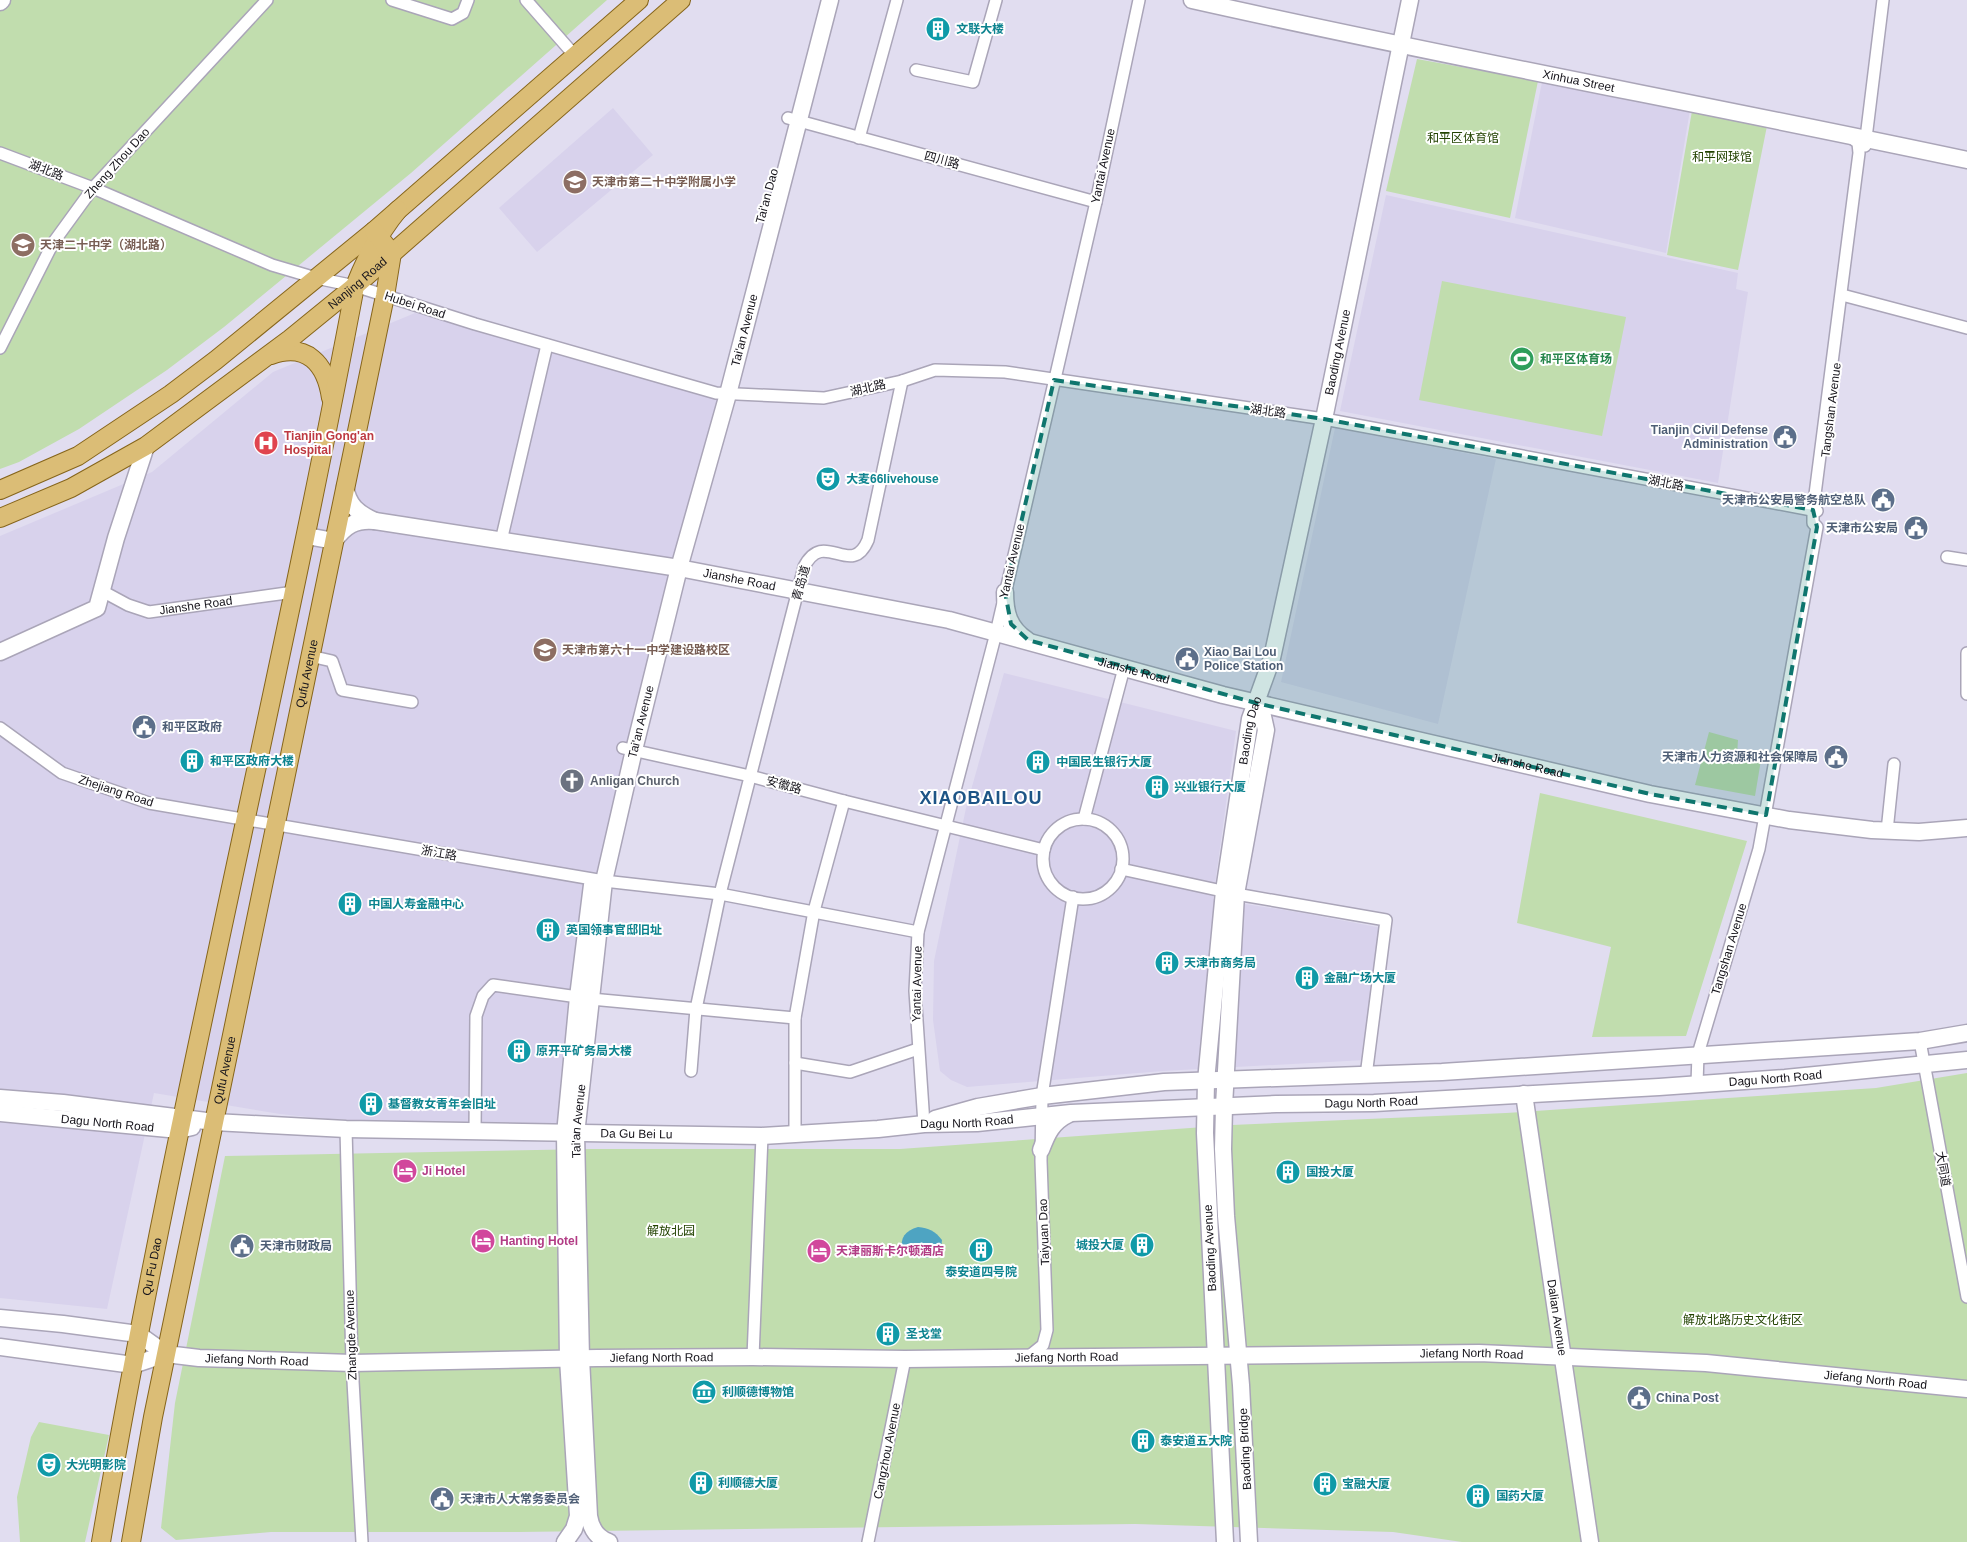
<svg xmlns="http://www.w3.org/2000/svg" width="1967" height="1542" viewBox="0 0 1967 1542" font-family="Helvetica,'Noto Sans SC',sans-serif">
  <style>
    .built { fill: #d8d2ec }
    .green { fill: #c1ddae }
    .water { fill: #4ea4c2 }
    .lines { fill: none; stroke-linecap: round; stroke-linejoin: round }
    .street-casing { stroke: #aaa5b8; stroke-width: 14 }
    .secondary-casing { stroke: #aaa5b8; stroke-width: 19 }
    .primary-casing { stroke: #86651b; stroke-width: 20 }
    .street { stroke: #fff; stroke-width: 11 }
    .secondary { stroke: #fff; stroke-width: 16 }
    .primary { stroke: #dbbd76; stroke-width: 18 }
    .marked { fill: #0f766e; fill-opacity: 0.2; stroke: #0f766e; stroke-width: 4; stroke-dasharray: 10 6; stroke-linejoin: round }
    .labels { text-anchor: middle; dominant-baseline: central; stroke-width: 4; stroke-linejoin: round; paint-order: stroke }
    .culture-label { font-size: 12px; font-weight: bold; fill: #0d838f; stroke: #fff; text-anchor: start }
    .street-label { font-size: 12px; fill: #16141b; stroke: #fff }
    .park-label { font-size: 12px; fill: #224200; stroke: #fff }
    .education-label { font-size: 12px; font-weight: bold; fill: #785e54; stroke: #fff; text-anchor: start }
    .leisure-label { font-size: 12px; font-weight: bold; fill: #27864d; stroke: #fff; text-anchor: start }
    .service-label { font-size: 12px; font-weight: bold; fill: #4e5e75; stroke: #fff; text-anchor: start }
    .health-label { font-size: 12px; font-weight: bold; fill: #be3a42; stroke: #fff; text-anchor: start }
    .worship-label { font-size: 12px; font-weight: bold; fill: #5b616d; stroke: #fff; text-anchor: start }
    .hotel-label { font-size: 12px; font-weight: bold; fill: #b23c85; stroke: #fff; text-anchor: start }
    .district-label { font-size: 18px; font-weight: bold; letter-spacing: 1px; fill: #1d5486; stroke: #fff }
  </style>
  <rect width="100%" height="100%" fill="#e1ddf0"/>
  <!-- built -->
  <path class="built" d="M1542 82 1690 110 1666 253 1515 218Z
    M613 108 653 155 537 252 499 208Z
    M1386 195 1738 273 1736 289 1748 292 1718 483 1340 411Z
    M415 313 722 389 599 885 572 1130 326 1119 280 1114 154 1093 107 1309 0 1298V536L152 472 273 372Z
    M1335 428 1496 459 1438 724 1281 682Z
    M1004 673 1236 731 1213 899 1303 913 1382 928 1365 1060 1163 1071 967 1087 951 1080 940 1071 933 1020 934 961 966 808Z"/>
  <!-- green -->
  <path class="green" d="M0 0H607L411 173 224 327 167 370 79 429 19 462 0 469Z
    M1417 59 1538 81 1510 218 1386 191Z
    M1692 111 1767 126 1738 270 1667 255Z
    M1442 281 1626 317 1602 436 1419 400Z
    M1709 732 1738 740 1737 755 1761 760 1755 796 1695 785Z
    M1540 793 1747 841 1686 1036 1592 1037 1611 947 1517 923Z
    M1967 1073V1542H1462L1393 1532 1135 1524 519 1532H271L176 1540 161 1528 175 1403 225 1156 592 1149H900L1232 1125 1506 1113 1876 1088Z
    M39 1422 109 1435 85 1542H20L17 1497 31 1437Z"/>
  <!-- water -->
  <path class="water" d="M918 1227C929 1228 935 1231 942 1240L941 1249C930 1262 916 1259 902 1251 900 1237 905 1231 918 1227Z"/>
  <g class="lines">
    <defs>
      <g id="street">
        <path d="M392 0 452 19 463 13 468 0"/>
        <path d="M526 0 576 57"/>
        <path d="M916 70 973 82 996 0"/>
        <path d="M788 118 1096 202"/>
        <path d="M859 138 897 0"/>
        <path d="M1865 146 1883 0"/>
        <path d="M0 153 93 188 272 265 316 278 355 286 475 324 716 393 824 398 902 381 935 370 1005 372 1324 419 1817 511"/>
        <path d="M1842 295 1967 328"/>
        <path d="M0 348 53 243 93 188 267 0"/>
        <path d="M501 541 547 345"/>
        <path d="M1947 557 1967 560"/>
        <path id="s1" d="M102 591 128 605 149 612 294 592"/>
        <path d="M1967 653V694"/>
        <path d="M310 656 332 661 342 690 412 702"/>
        <path d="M0 728 62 773 149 803 604 881 720 894 918 932"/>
        <path d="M623 748 750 776 844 801 1044 850"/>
        <path d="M1084 819 1124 668"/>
        <circle cx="1083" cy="859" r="40"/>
        <path d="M1887 831 1894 764"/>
        <path d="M1121 869 1236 894 1386 920 1366 1076"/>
        <path d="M591 999 795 1018"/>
        <path d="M1920 1041 1967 1297"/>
        <path d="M795 1063 850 1072 918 1049"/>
        <path d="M691 1071 696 1009 720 894 804 567C824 527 851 580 868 540L902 381"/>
        <path d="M1697 1084 1698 1054 1759 849 1817 527 1813 523V510L1859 153 1858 143 1848 135"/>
        <path d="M924 1124 915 991 918 932 996 633 1096 202 1139 0"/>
        <path d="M346 1129 352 1363 362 1542"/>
        <path d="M475 1131 476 1016 483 996 493 985 578 997"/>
        <path d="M795 1134V1018L814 911 844 801"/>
        <path d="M753 1357 762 1136"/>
        <path d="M1028 1357 1043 1345 1047 1330 1041 1161 1042 1096 1073 897"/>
        <path d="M868 1542 905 1359"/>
      </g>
      <g id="secondary">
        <path id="s2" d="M1192 0C1449 58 1709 105 1967 160"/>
        <path d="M0 2 2 0"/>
        <path d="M345 486C348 505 357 513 375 521"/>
        <path id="s3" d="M307 536 334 541C345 526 355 519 375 521L679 568 949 620 1223 695 1650 794 1789 820 1872 830 1919 832 1967 828"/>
        <path d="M1005 592C1005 613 1009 628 1027 640"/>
        <path d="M0 652 97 608 116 538 146 446"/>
        <path id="s4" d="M1524 1094 1590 1542"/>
        <path id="s5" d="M0 1098 63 1103 214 1122 346 1129 762 1136 878 1129 924 1124 977 1123 1071 1113 1276 1104 1374 1103 1659 1087 1785 1078 1967 1060"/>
        <path id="s6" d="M0 1113 179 1130 192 1127"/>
        <path d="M935 1119 978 1107 1042 1096 1164 1082 1442 1072 1920 1041 1967 1033"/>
        <path d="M1041 1150C1047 1134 1052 1122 1069 1114"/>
        <path d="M0 1318 63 1324 138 1334 166 1354"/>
        <path id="s7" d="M0 1347 133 1365 166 1354 199 1358 352 1363 597 1358 753 1357 905 1359 1479 1353 1706 1363 1967 1389"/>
        <path d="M565 1542 574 1529 578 1516 568 1359 565 1134 578 997 592 885"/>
        <path id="s8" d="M609 1542C597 1538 591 1529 589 1516L581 1358 576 1134 604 881 634 750 679 568 728 394 830 0"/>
        <path id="s9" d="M1225 1542 1205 1133 1206 1081 1224 891 1250 719 1272 658 1324 419 1410 0"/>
        <path d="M1249 1542 1241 1385 1226 1216 1223 1149 1224 1106 1236 894 1266 730 1262 712 1256 703"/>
      </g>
      <g id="primary">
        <path d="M271 355C307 342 326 364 331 398"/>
        <path d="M0 490 78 456 171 394 216 360 374 231 639 0"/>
        <path id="s10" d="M0 518 71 488 146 446 290 339 355 286 681 0"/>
        <path id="s11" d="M101 1542C173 1121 276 706 355 286 366 258 379 233 398 210"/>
        <path id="s12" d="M131 1542 153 1417 385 296 392 253 374 231"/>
      </g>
    </defs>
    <!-- street casing -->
    <use href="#street" class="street-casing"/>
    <!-- secondary casing -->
    <use href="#secondary" class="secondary-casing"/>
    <!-- primary casing -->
    <use href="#primary" class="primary-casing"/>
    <!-- street -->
    <use href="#street" class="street"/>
    <!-- secondary -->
    <use href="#secondary" class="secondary"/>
    <!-- primary -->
    <use href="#primary" class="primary"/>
  </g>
  <!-- marked area -->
  <path class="marked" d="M1054 380 1324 419 1813 510 1817 527 1766 815 1650 794 1256 703 1028 640 1011 624 1005 592Z"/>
  <!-- icons -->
  <defs>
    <symbol id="building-disc" viewBox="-11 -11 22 22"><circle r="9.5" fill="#0f9aa8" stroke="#fff"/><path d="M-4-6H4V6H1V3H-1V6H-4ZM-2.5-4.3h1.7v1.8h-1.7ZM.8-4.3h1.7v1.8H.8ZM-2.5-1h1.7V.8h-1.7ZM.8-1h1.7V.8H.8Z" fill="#fff"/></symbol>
    <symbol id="school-disc" viewBox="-11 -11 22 22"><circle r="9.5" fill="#8d6e63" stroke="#fff"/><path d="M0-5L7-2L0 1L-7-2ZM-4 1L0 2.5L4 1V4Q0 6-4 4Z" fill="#fff"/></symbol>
    <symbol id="stadium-disc" viewBox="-11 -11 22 22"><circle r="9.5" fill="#2e9e5b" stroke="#fff"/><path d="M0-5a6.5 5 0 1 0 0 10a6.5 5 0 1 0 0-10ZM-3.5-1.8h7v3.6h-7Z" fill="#fff"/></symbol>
    <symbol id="civic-disc" viewBox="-11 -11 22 22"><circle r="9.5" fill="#5c6f8a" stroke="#fff"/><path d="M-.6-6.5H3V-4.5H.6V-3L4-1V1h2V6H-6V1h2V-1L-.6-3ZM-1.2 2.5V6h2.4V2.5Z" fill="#fff"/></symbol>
    <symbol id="hospital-disc" viewBox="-11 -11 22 22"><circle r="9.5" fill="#e0444e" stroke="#fff"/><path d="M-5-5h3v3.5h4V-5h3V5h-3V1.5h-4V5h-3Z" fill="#fff"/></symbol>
    <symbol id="theatre-disc" viewBox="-11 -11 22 22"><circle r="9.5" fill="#0f9aa8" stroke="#fff"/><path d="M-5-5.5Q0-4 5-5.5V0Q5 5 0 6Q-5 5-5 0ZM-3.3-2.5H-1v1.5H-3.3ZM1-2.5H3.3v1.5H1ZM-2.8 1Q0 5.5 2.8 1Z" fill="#fff"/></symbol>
    <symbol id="church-disc" viewBox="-11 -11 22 22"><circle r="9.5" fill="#6b7280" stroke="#fff"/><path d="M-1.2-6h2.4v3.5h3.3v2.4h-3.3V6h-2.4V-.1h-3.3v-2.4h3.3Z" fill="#fff"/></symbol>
    <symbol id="hotel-disc" viewBox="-11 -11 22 22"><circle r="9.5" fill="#d1479c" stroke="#fff"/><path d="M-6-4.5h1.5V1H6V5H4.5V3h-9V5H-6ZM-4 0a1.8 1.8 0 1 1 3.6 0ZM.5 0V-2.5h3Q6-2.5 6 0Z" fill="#fff"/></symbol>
    <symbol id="museum-disc" viewBox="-11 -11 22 22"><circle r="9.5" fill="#0f9aa8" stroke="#fff"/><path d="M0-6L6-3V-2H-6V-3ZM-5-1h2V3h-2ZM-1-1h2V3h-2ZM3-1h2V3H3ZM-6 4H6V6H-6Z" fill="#fff"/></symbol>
  </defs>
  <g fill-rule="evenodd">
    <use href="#building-disc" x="924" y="15" width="28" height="28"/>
    <use href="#school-disc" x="561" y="168" width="28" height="28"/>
    <use href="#school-disc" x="9" y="231" width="28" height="28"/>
    <use href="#stadium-disc" x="1508" y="345" width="28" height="28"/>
    <use href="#civic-disc" x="1771" y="423" width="28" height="28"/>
    <use href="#hospital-disc" x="252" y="429" width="28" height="28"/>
    <use href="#theatre-disc" x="814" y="465" width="28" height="28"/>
    <use href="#civic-disc" x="1869" y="486" width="28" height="28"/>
    <use href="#civic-disc" x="1902" y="514" width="28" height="28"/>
    <use href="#school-disc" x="531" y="636" width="28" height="28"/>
    <use href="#civic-disc" x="1173" y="645" width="28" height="28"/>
    <use href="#civic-disc" x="130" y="713" width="28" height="28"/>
    <use href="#civic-disc" x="1822" y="743" width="28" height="28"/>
    <use href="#building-disc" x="178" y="747" width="28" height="28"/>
    <use href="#building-disc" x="1024" y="748" width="28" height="28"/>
    <use href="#church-disc" x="558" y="767" width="28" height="28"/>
    <use href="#building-disc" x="1143" y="773" width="28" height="28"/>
    <use href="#building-disc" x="336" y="890" width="28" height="28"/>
    <use href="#building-disc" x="534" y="916" width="28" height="28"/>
    <use href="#building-disc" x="1153" y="949" width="28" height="28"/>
    <use href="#building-disc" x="1293" y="964" width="28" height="28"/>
    <use href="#building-disc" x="505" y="1037" width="28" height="28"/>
    <use href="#building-disc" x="357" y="1090" width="28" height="28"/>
    <use href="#hotel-disc" x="391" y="1157" width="28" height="28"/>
    <use href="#building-disc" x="1274" y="1158" width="28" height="28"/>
    <use href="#hotel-disc" x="469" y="1227" width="28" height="28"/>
    <use href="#building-disc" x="1128" y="1231" width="28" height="28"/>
    <use href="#civic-disc" x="228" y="1232" width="28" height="28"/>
    <use href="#building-disc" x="967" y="1236" width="28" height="28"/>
    <use href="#hotel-disc" x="805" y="1237" width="28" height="28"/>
    <use href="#building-disc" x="874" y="1320" width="28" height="28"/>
    <use href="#museum-disc" x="690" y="1378" width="28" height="28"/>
    <use href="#civic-disc" x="1625" y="1384" width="28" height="28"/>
    <use href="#building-disc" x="1129" y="1427" width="28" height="28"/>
    <use href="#theatre-disc" x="35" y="1451" width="28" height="28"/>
    <use href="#building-disc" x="687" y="1469" width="28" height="28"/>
    <use href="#building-disc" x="1311" y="1470" width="28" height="28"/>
    <use href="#building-disc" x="1464" y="1482" width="28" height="28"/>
    <use href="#civic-disc" x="428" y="1485" width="28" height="28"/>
  </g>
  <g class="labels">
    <!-- culture labels -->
    <g class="culture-label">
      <text x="956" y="29">文联大楼</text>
      <text x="846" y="479">大麦66livehouse</text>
      <text x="210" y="761">和平区政府大楼</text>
      <text x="1056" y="762">中国民生银行大厦</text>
      <text x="1174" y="787">兴业银行大厦</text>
      <text x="368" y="904">中国人寿金融中心</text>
      <text x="566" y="930">英国领事官邸旧址</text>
      <text x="1184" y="963">天津市商务局</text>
      <text x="1324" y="978">金融广场大厦</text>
      <text x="536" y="1051">原开平矿务局大楼</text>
      <text x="388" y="1104">基督教女青年会旧址</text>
      <text x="1306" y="1172">国投大厦</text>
      <text x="1124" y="1245" text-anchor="end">城投大厦</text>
      <text x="981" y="1272" text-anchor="middle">泰安道四号院</text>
      <text x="906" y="1334">圣戈堂</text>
      <text x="722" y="1392">利顺德博物馆</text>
      <text x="1160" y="1441">泰安道五大院</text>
      <text x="66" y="1465">大光明影院</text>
      <text x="718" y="1483">利顺德大厦</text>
      <text x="1342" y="1484">宝融大厦</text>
      <text x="1496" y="1496">国药大厦</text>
    </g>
    <!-- street labels -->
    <g class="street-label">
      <text stroke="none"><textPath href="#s2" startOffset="395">Xinhua Street</textPath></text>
      <text transform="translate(942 160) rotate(15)">四川路</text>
      <text transform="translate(117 163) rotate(-48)">Zheng Zhou Dao</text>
      <text transform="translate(1103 166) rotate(-78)">Yantai Avenue</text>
      <text transform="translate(46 170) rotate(21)">湖北路</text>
      <text transform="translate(767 196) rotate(-75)">Tai'an Dao</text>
      <text stroke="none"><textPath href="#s10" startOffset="430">Nanjing Road</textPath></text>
      <text transform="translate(415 305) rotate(18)">Hubei Road</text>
      <text stroke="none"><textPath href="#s8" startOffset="1240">Tai'an Avenue</textPath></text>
      <text stroke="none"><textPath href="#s9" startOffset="1204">Baoding Avenue</textPath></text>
      <text transform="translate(868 388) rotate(-13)">湖北路</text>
      <text transform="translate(1831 410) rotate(-83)">Tangshan Avenue</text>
      <text transform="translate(1268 411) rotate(8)">湖北路</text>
      <text transform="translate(1666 483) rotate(11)">湖北路</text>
      <text transform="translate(1012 561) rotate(-77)">Yantai Avenue</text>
      <text stroke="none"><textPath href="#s3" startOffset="445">Jianshe Road</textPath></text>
      <text transform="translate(801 583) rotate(-74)">青岛道</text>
      <text stroke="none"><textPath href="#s1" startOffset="99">Jianshe Road</textPath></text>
      <text stroke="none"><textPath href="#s3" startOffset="850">Jianshe Road</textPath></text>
      <text stroke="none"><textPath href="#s12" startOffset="886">Qufu Avenue</textPath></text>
      <text stroke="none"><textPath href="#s8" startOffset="835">Tai'an Avenue</textPath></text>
      <text stroke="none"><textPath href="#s9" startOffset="815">Baoding Dao</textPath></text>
      <text stroke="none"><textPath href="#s3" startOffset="1255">Jianshe Road</textPath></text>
      <text transform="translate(784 785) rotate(15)">安徽路</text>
      <text transform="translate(116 791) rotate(18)">Zhejiang Road</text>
      <text transform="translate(439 853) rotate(10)">浙江路</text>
      <text transform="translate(1729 949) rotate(-73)">Tangshan Avenue</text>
      <text transform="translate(917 984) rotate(-89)">Yantai Avenue</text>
      <text stroke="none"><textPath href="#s12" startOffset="481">Qufu Avenue</textPath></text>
      <text stroke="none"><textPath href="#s5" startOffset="1779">Dagu North Road</textPath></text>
      <text stroke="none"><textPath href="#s5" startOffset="1374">Dagu North Road</textPath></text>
      <text stroke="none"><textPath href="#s5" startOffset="969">Dagu North Road</textPath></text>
      <text stroke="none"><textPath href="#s8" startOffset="430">Tai'an Avenue</textPath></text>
      <text stroke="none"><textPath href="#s6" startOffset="108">Dagu North Road</textPath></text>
      <text stroke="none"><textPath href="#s5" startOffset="638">Da Gu Bei Lu</textPath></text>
      <text transform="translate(1943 1169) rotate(80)">大同道</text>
      <text transform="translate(1044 1232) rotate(-92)">Taiyuan Dao</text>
      <text transform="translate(1210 1248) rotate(-93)">Baoding Avenue</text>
      <text stroke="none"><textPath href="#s11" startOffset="280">Qu Fu Dao</textPath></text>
      <text stroke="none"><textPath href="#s4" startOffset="226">Dalian Avenue</textPath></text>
      <text transform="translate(351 1335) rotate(-92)">Zhangde Avenue</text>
      <text stroke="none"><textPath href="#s7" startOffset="1475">Jiefang North Road</textPath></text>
      <text stroke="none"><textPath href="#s7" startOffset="1070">Jiefang North Road</textPath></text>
      <text stroke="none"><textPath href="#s7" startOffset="665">Jiefang North Road</textPath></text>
      <text stroke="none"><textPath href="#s7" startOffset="260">Jiefang North Road</textPath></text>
      <text stroke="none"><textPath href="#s7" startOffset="1880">Jiefang North Road</textPath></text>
      <text transform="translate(1245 1449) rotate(-93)">Baoding Bridge</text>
      <text transform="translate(887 1451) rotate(-79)">Cangzhou Avenue</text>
    </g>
    <!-- park labels -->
    <g class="park-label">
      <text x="1463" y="138">和平区体育馆</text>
      <text x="1722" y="157">和平网球馆</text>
      <text x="671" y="1231">解放北园</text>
      <text x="1743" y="1320">解放北路历史文化街区</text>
    </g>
    <!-- education labels -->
    <g class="education-label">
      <text x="592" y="182">天津市第二十中学附属小学</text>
      <text x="40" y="245">天津二十中学（湖北路）</text>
      <text x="562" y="650">天津市第六十一中学建设路校区</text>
    </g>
    <!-- leisure labels -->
    <g class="leisure-label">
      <text x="1540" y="359">和平区体育场</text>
    </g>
    <!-- service labels -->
    <g class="service-label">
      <text x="1768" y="430" text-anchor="end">Tianjin Civil Defense<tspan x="1768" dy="14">Administration</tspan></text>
      <text x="1866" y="500" text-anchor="end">天津市公安局警务航空总队</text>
      <text x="1898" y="528" text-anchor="end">天津市公安局</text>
      <text x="1204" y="652">Xiao Bai Lou<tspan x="1204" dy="14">Police Station</tspan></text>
      <text x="162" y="727">和平区政府</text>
      <text x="1818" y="757" text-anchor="end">天津市人力资源和社会保障局</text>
      <text x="260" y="1246">天津市财政局</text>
      <text x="1656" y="1398">China Post</text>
      <text x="460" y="1499">天津市人大常务委员会</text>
    </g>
    <!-- health labels -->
    <g class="health-label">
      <text x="284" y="436">Tianjin Gong'an<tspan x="284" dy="14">Hospital</tspan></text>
    </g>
    <!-- worship labels -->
    <g class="worship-label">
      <text x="590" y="781">Anligan Church</text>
    </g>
    <!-- hotel labels -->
    <g class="hotel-label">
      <text x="422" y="1171">Ji Hotel</text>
      <text x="500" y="1241">Hanting Hotel</text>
      <text x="836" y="1251">天津丽斯卡尔顿酒店</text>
    </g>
    <!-- district labels -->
    <g class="district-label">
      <text x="981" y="798">XIAOBAILOU</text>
    </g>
  </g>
</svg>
